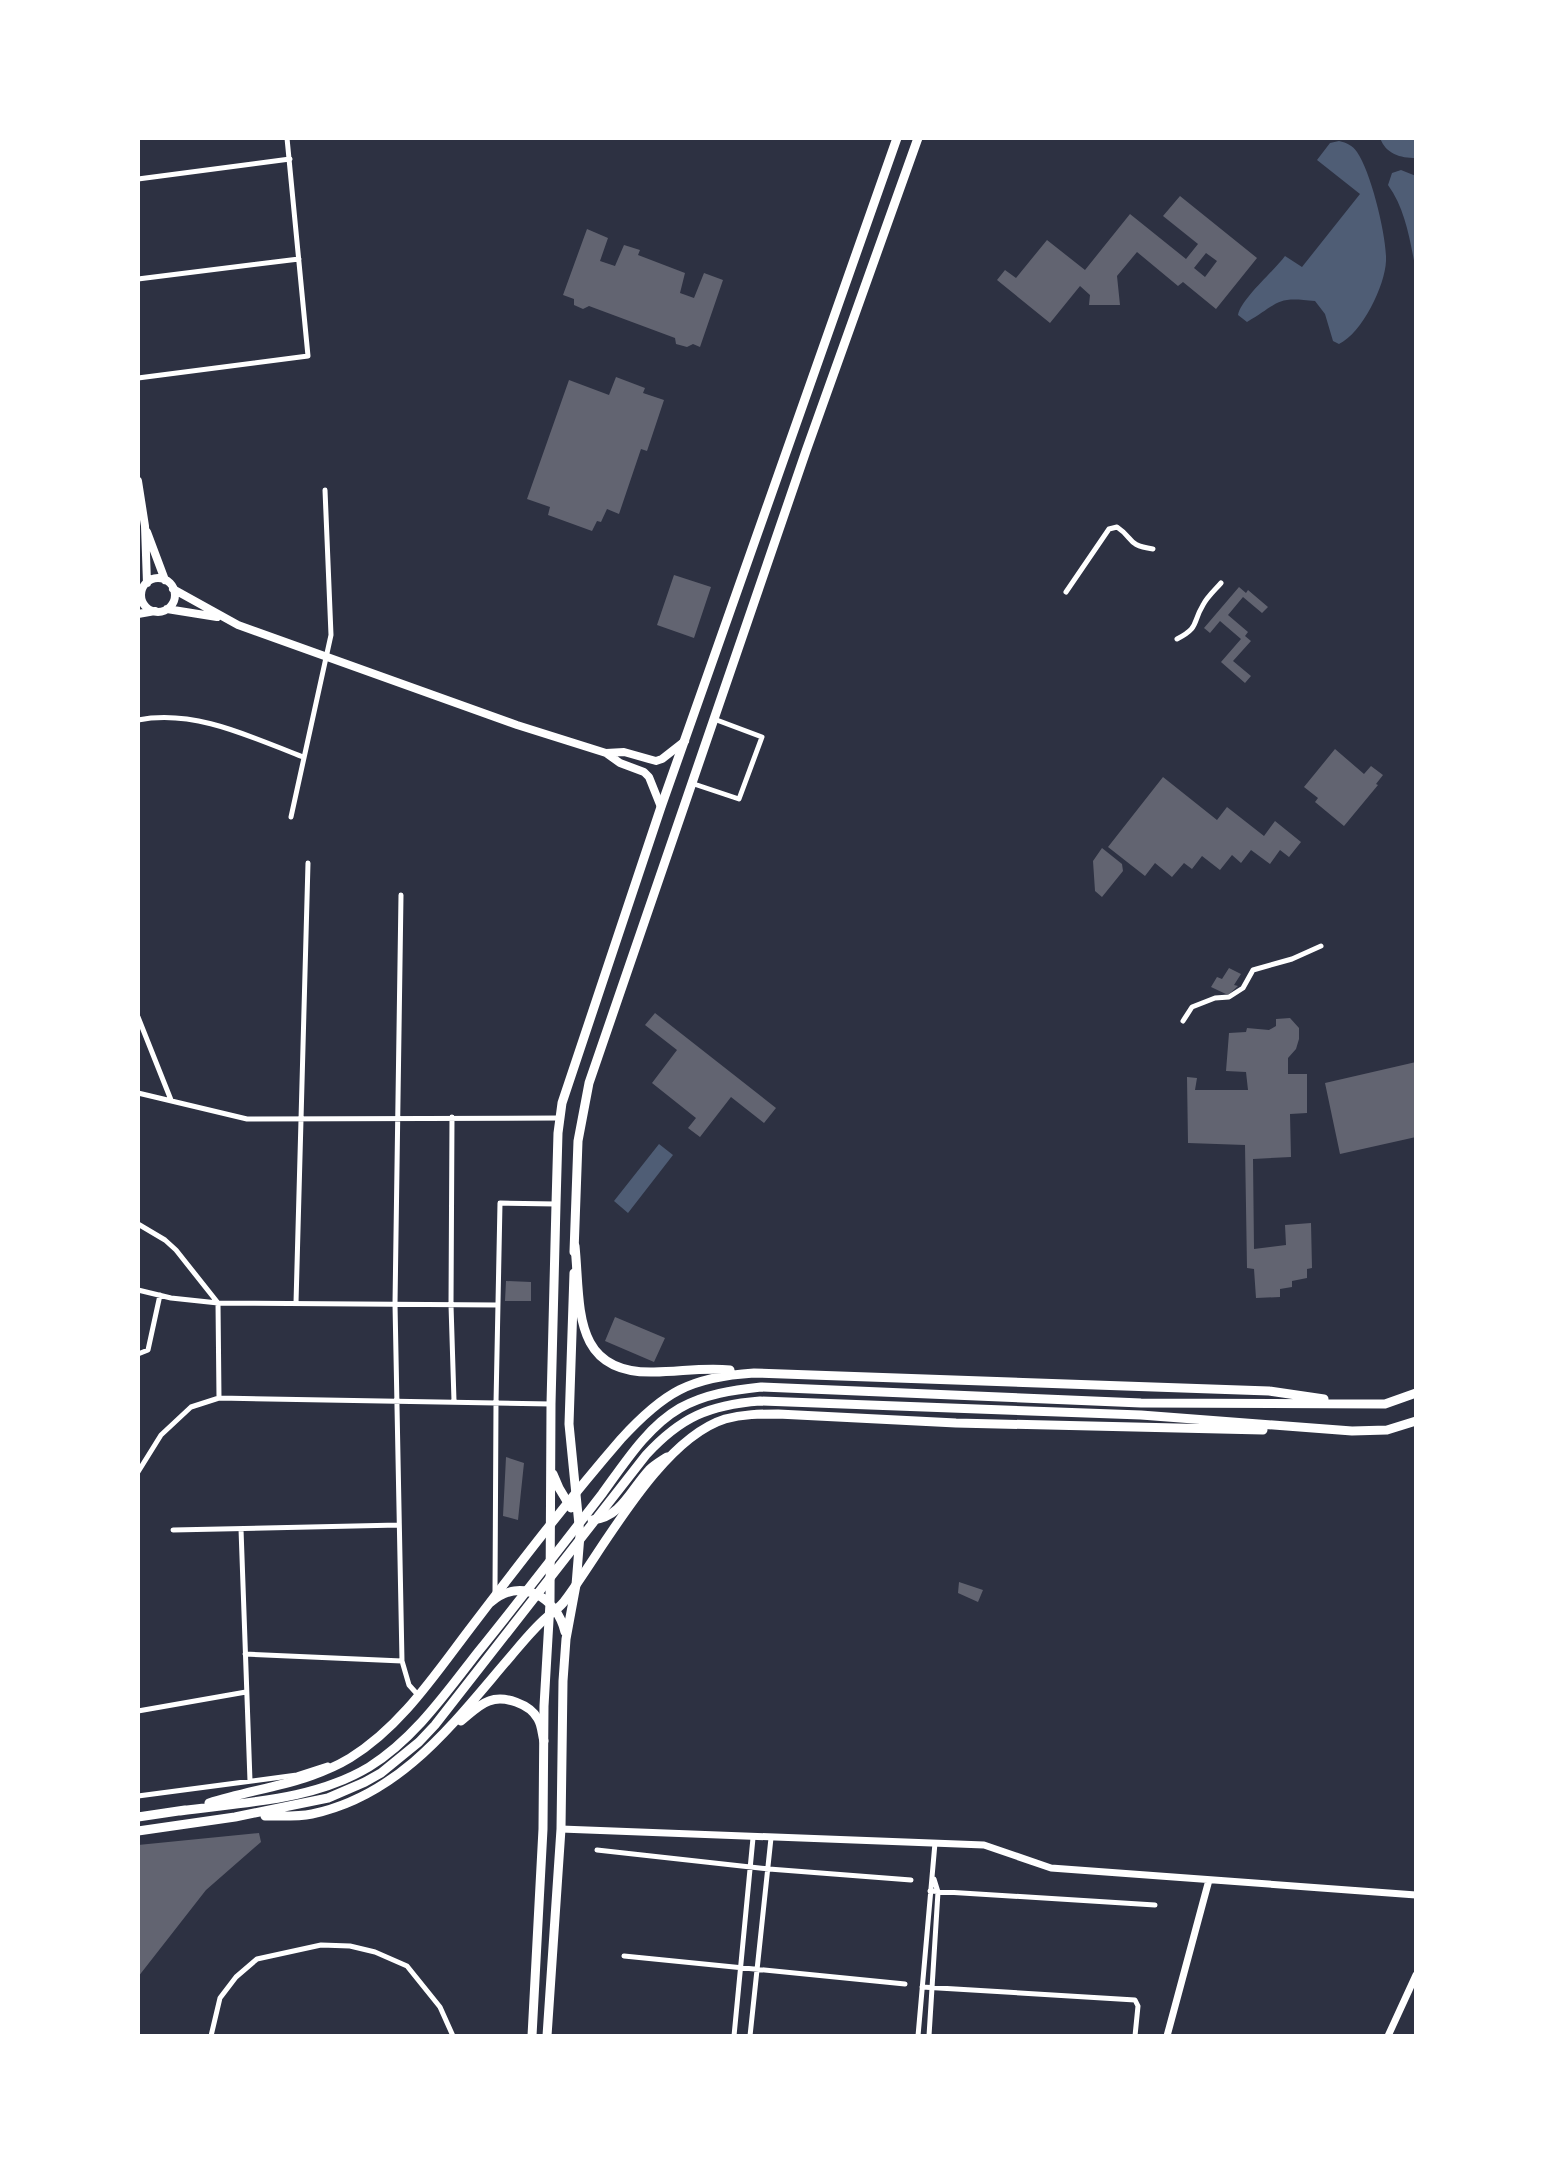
<svg xmlns="http://www.w3.org/2000/svg" width="1554" height="2174" viewBox="0 0 1554 2174" font-family="Roboto,sans-serif">
  <style>
    .water { fill: #4f5d75 }
    .building { fill: #626471; fill-rule: evenodd }
    .lines { fill: none; stroke-linecap: round; stroke-linejoin: round }
    .minor { stroke: #fff; stroke-width: 5 }
    .tertiary { stroke: #fff; stroke-width: 7 }
    .secondary { stroke: #fff; stroke-width: 8 }
    .primary { stroke: #fff; stroke-width: 9 }
    .trunk { stroke: #fff; stroke-width: 9 }
  </style>
  <rect width="100%" height="100%" fill="#2d3142"/>
  <!-- water -->
  <path class="water" d="M1380 138H1416V158C1400 158 1386 154 1380 138Z
    M1339 141C1347 143 1352 145 1357 152 1371 172 1387 237 1386 261 1385 286 1362 333 1339 344L1333 341 1325 314 1315 301C1274 296 1280 303 1247 322L1238 315C1241 299 1274 271 1285 256L1302 267 1360 194 1317 160 1330 143Z
    M1401 170 1416 176V271C1410 241 1406 210 1388 185L1392 173Z
    M659 1144 673 1155 628 1213 614 1201Z"/>
  <!-- building -->
  <path class="building" d="M1180 196 1257 258 1216 309 1183 282 1178 286 1137 252 1117 276 1120 305H1089L1090 295 1080 286 1050 323 997 280 1005 270 1016 278 1047 240 1085 270 1130 214 1186 259 1198 244 1163 216ZM1206 253 1217 261 1205 277 1194 268Z
    M587 229 608 238 600 261 615 266 624 245 640 250 638 255 685 273 680 293 694 298 704 273 723 280 700 347 693 344 687 347 676 344 675 338 589 306 583 309 574 305V299L563 295Z
    M616 377 645 388 643 393 664 400 647 451 641 449 619 514 607 509 601 522 597 521 592 531 548 515 550 507 527 499 569 380 609 395Z
    M674 575 711 587 694 638 657 625Z
    M1239 587 1246 593 1248 590 1268 607 1262 613 1243 597 1228 615 1248 632 1245 636 1251 641 1233 661 1251 676 1245 683 1221 662 1241 639 1220 621 1210 633 1204 628Z
    M1335 749 1364 774 1371 766 1383 775 1376 784 1378 785 1344 826 1315 802 1318 798 1304 787Z
    M1163 777 1217 820 1227 807 1264 836 1275 821 1301 842 1289 857 1280 850 1270 864 1251 850 1241 863 1232 855 1220 870 1202 856 1192 869 1184 863 1172 877 1155 863 1145 876 1108 847Z
    M1102 848 1122 864 1123 871 1102 897 1095 891 1093 861Z
    M1229 968 1241 974 1234 985 1238 986 1228 995 1211 987 1217 977 1222 979Z
    M655 1013 776 1108 764 1123 731 1097 700 1137 688 1128 696 1118 652 1083 677 1050 645 1025Z
    M1290 1018 1299 1028V1039L1296 1049 1288 1058V1074H1307V1113L1290 1114 1291 1157 1253 1159 1254 1249 1286 1245 1285 1225 1311 1223 1312 1268 1307 1269V1278L1292 1281V1287L1280 1289V1297L1256 1298 1254 1269 1247 1268 1245 1145 1188 1143 1187 1077 1197 1078 1195 1090H1248L1246 1072 1226 1071 1229 1033 1246 1032 1247 1028 1269 1030 1276 1026V1019Z
    M1416 1062V1137L1340 1154 1325 1083Z
    M506 1281 531 1282V1301H505Z
    M615 1317 665 1338 654 1362 605 1341Z
    M506 1457 524 1463 518 1520 503 1516Z
    M959 1582 983 1590 978 1602 958 1593Z
    M259 1833 261 1842 206 1890 138 1977V1845Z"/>
  <g class="lines">
    <!-- minor -->
    <path class="minor" d="M138 179 290 159
      M138 279 299 259
      M138 378 308 356 287 138
      M1066 592 1109 529 1117 527C1135 539 1126 545 1153 549
      M1177 639C1200 627 1192 623 1203 605 1207 597 1215 590 1221 583
      M138 720C195 709 251 737 303 757
      M691 783 739 799 762 737 714 719
      M291 817 331 635 325 490
      M401 895 395 1304 402 1661 409 1685 418 1695
      M138 1017 171 1100
      M1183 1021 1192 1007 1215 998 1229 997 1243 988 1253 970 1292 959 1321 946
      M138 1093 247 1119 559 1118
      M452 1117 451 1305 454 1401
      M138 1224 165 1240 176 1250 218 1303 219 1398
      M138 1290 171 1298 218 1303 497 1305
      M296 1303 308 863
      M138 1354 148 1350 160 1295
      M138 1472 161 1435 191 1407 219 1398 551 1404
      M241 1529 250 1781
      M173 1530 399 1525
      M495 1592 496 1403 500 1203 556 1204
      M245 1654 402 1661
      M138 1711 246 1692
      M138 1796 297 1775 328 1765
      M597 1850 769 1869 911 1880
      M930 1891 1155 1905
      M624 1956 905 1984
      M922 1987 1135 2000 1138 2006 1135 2036
      M211 2036 220 1998 236 1977 257 1959 321 1945 350 1946 375 1952 407 1966 440 2007 453 2036
      M734 2036 753 1838
      M750 2036 771 1838
      M918 2036 935 1843
      M929 2036 938 1892 934 1879"/>
    <!-- tertiary -->
    <path class="tertiary" d="M561 1829 984 1845 1051 1868 1416 1895
      M1167 2036 1209 1880
      M1388 2036 1416 1975"/>
    <!-- secondary -->
    <path class="secondary" d="M138 481 145 526 147 583
      M147 532 165 580
      M141 595a17 17 0 1 1 34 0a17 17 0 1 1-34 0Z
      M173 589 238 625 517 725 606 753 620 763 644 772 649 777 661 807
      M167 609 217 617
      M138 614 155 611
      M606 753 624 752 656 761 662 759 685 741"/>
    <!-- primary -->
    <path class="primary" d="M574 1252 578 1141 589 1083 806 451 918 138
      M553 1474 559 1488 571 1508
      M592 1520C621 1518 631 1489 649 1470 654 1465 661 1461 667 1457
      M491 1602C522 1576 557 1598 565 1632
      M532 2036 543 1829 544 1706 550 1603 551 1404 556 1204 558 1133 562 1103 661 807 897 138
      M547 2036 561 1829 563 1681 566 1639 576 1585 580 1535 569 1424 574 1273"/>
    <!-- trunk -->
    <path class="trunk" d="M575 1246C581 1306 571 1374 654 1372 679 1372 704 1367 730 1370
      M461 1721C470 1714 478 1705 489 1701 504 1695 530 1704 538 1719 542 1725 542 1735 544 1741
      M209 1803C256 1788 307 1784 350 1758 401 1727 436 1673 472 1626 520 1563 569 1499 621 1439 664 1392 690 1377 754 1373L1269 1391 1324 1399
      M180 1811C244 1802 312 1801 369 1767 414 1739 446 1693 478 1652 520 1600 561 1547 602 1494 624 1464 647 1427 680 1408 705 1394 733 1390 761 1387L1141 1403 1385 1404 1416 1393
      M265 1816C280 1816 297 1817 312 1814 402 1795 455 1721 511 1656 522 1643 534 1628 547 1617 554 1611 561 1607 566 1599 605 1546 661 1439 725 1419 743 1414 760 1414 778 1414L956 1423 1263 1430
      M138 1817 185 1810
      M138 1831 235 1817 328 1798 365 1782 381 1773 419 1742 435 1725 646 1455C681 1417 709 1405 760 1401L1141 1415 1352 1431 1387 1430 1416 1421"/>
  </g>
  <!-- border -->
  <rect width="1554" height="2174" fill="none" stroke="#ffffff" stroke-width="280"/>
</svg>
